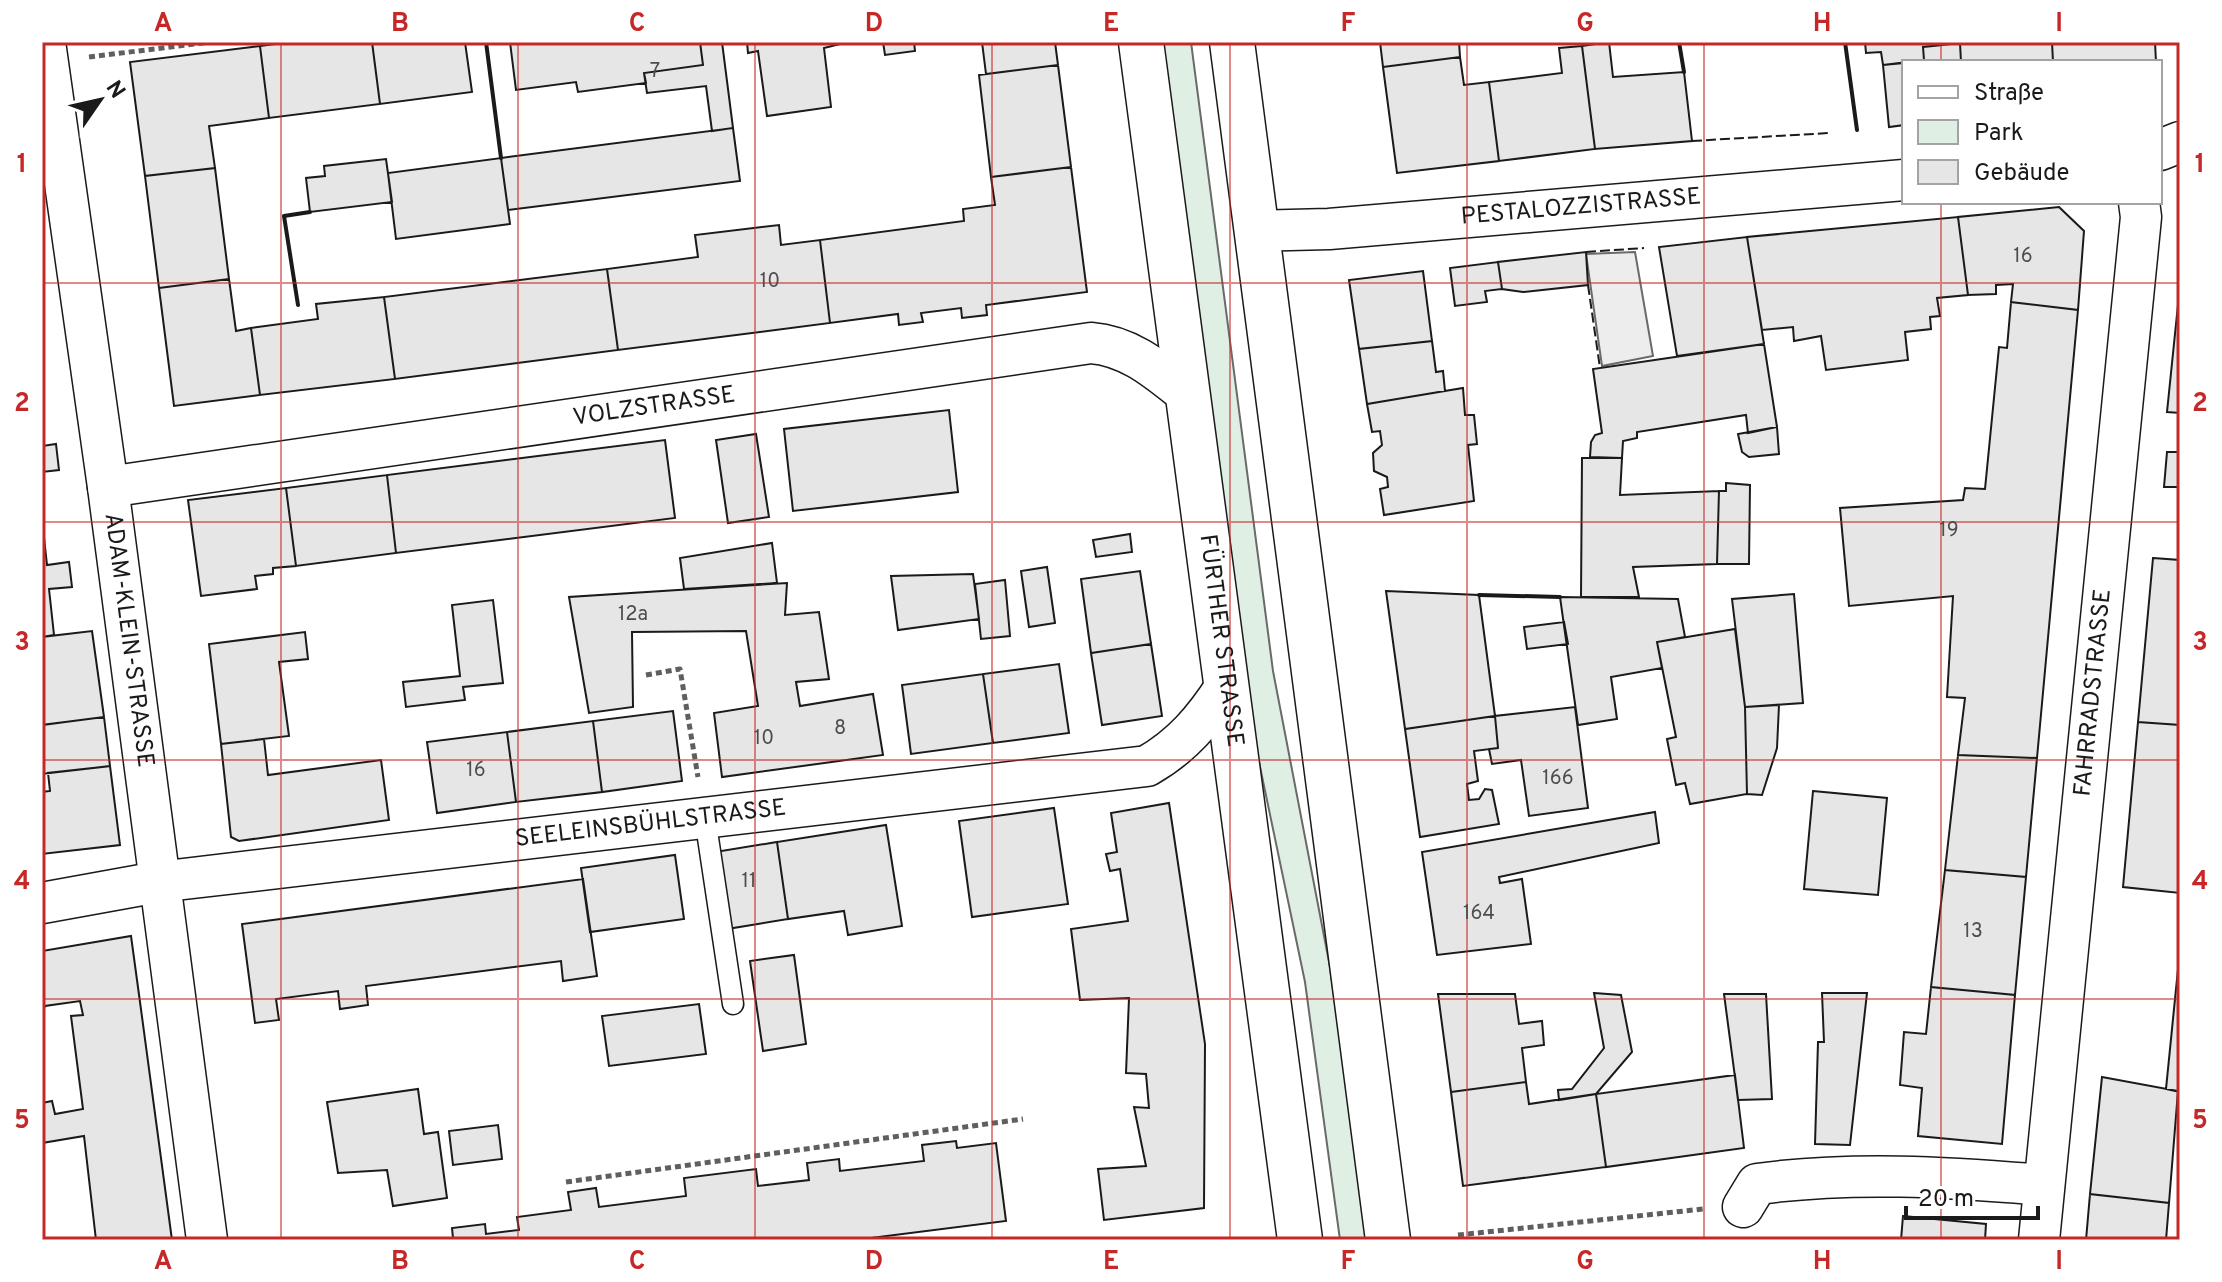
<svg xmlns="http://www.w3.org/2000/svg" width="2222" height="1282" viewBox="0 0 2222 1282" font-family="Overpass,sans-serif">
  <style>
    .green { fill: #e0efe3; stroke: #6a6a6a; stroke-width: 2 }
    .parking { fill: #ededed; stroke: #6a6a6a; stroke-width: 2 }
    .building { fill: #e6e6e6; stroke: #1a1a1a; stroke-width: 2 }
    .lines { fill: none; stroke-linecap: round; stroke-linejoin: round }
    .lane-casing { stroke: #1a1a1a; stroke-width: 23 }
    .street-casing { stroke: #1a1a1a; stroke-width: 43 }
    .primary-casing { stroke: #1a1a1a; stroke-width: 47 }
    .path { stroke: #5f5f5f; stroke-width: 5; stroke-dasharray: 6 4; stroke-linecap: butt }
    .lane { stroke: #fff; stroke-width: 20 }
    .street { stroke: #fff; stroke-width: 40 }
    .primary { stroke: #fff; stroke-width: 44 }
    .fence { stroke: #1a1a1a; stroke-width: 2; stroke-dasharray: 10 4; stroke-linecap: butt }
    .wall { stroke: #1a1a1a; stroke-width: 4 }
    .grid { fill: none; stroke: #c62828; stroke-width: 2; stroke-opacity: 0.55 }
    .labels { text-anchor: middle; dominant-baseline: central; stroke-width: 6; stroke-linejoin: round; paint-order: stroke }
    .number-label { font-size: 20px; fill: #4d4d4d }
    .street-label { font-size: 24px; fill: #1a1a1a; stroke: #fff }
    .neatline { fill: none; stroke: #c62828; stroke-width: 3 }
    .grid-label { font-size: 26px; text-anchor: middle; font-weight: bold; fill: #c62828 }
  </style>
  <rect width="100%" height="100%" fill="#fff"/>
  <!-- green -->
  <path class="green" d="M1161 42H1191L1273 671 1330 967 1367 1240H1340L1305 982 1245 695Z"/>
  <!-- parking -->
  <path class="parking" d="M1635 252 1653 356 1602 366 1586 254Z"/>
  <!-- building -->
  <path class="building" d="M290 42H372L380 104 269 118 260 46Z
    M372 42H465L472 92 380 104Z
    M510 42H700L703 65 644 73 646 83 578 92 576 82 516 90Z
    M700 42H722L733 128 712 131 706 86 647 93 644 73 703 65Z
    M747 42H848L824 48 831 107 767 116 758 51 748 53Z
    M883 42H914L915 51 885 55Z
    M982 42H1055L1058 65 986 74Z
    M1380 42H1459L1460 57 1383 67Z
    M1609 42 1613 77 1684 72 1692 141 1595 149 1582 46Z
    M1865 42H1942V45L1923 47 1924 60 1883 65 1881 52 1866 53Z
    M2052 42H2155L2156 62H2053Z
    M2052 42 2053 62H1961L1960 43Z
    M1960 43 1961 62H1910L1924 60 1923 47Z
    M260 46 269 118 209 126 215 168 145 176 130 62Z
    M1582 46 1595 149 1499 161 1489 82 1562 73 1559 48Z
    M1460 57 1464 85 1489 82 1499 161 1397 173 1383 67Z
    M1904 63V125L1889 127 1883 65Z
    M1058 65 1071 167 991 177 979 75Z
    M733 128 740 181 508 210 501 158Z
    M501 158 510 224 396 239 388 173Z
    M386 159 392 202 310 212 306 178 325 176 324 166Z
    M1071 167 1087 292 986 305 987 315 962 318 961 308 921 313 923 322 899 325 898 314 830 323 820 240 964 221 963 209 995 205 991 177Z
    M215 168 229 279 159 288 145 176Z
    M2059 207 2084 231 2078 310 2011 302 2013 284 1996 285V294L1968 295 1958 217Z
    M1958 217 1968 295 1937 298 1940 316 1930 317 1931 329 1905 332 1908 360 1826 370 1821 336 1794 341 1793 327 1762 330 1747 237Z
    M779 225 781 245 820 240 830 323 618 350 607 269 698 257 695 235Z
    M1747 237 1764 344 1677 356 1659 247Z
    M1586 252 1588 285 1523 292 1502 289 1498 262Z
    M1498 262 1502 289 1485 291 1487 302 1455 306 1450 268Z
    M607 269 618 350 395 379 384 297Z
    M1423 271 1432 341 1359 349 1349 280Z
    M229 279 236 331 251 328 260 395 174 406 159 288Z
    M2180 285V413L2167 412Z
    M384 297 395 379 260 395 251 328 318 319 316 304Z
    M2011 302 2078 310 2037 758 1958 755 1965 698 1947 697 1953 596 1849 606 1840 508 1963 500 1965 488 1985 489 1999 347 2007 348Z
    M1432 341 1436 372 1443 371 1445 391 1367 404 1359 349Z
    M1764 344 1777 427 1748 433 1746 415 1637 432V438L1623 441 1622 458 1590 457 1591 442 1595 435 1602 433 1593 369Z
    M1463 388 1465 415H1474L1477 444 1468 445 1474 501 1384 515 1380 489 1388 487 1387 477 1374 471 1373 453 1382 445 1380 431 1372 432 1367 404Z
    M949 410 958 492 793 511 784 429Z
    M1777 427 1779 454 1749 457 1742 452 1738 434Z
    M756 434 769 517 728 523 716 440Z
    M665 440 675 518 396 553 387 475Z
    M56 444 59 470 42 472V446Z
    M2167 452H2180V487H2164Z
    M1582 458H1622L1620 495 1719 491 1717 564 1633 567 1639 597H1581Z
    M387 475 396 553 296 566 286 488Z
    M1726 483 1750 485 1749 564H1717L1719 491H1726Z
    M286 488 296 566 273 568V574L255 576 257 589 201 596 188 500Z
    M42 519 47 565 69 562 72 587 49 589 54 635 42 637Z
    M1130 534 1132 552 1096 557 1093 540Z
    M772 543 777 583 684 589 680 558Z
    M2153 558 2180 560V725L2138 722Z
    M1047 567 1055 623 1029 627 1021 571Z
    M1140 571 1151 644 1091 653 1081 579Z
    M973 574 979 619 898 630 891 576Z
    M1005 580 1010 636 981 639 975 584Z
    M787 583 785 615 819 612 829 679 796 682 800 706 873 694 883 755 722 777 714 713 758 706 746 631 632 632 633 707 589 713 569 597Z
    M1386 591 1479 595 1495 716 1405 729Z
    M1794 594 1803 703 1745 707 1732 599Z
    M1560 597 1678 599 1685 637 1657 642 1662 668 1611 677 1617 719 1578 725Z
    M493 600 503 683 463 687 465 700 406 707 403 682 460 676 452 605Z
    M1564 622 1568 644 1527 649 1524 627Z
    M1735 629 1745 707 1747 794 1690 804 1685 783 1676 785 1667 739 1676 737 1657 642Z
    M92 631 104 717 42 725V637Z
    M305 632 308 659 279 662 289 736 221 744 209 644Z
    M1151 644 1162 716 1102 725 1091 653Z
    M1059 664 1069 733 993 743 983 674Z
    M983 674 993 743 911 754 902 685Z
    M1779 705 1777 748 1762 795 1747 794 1745 707Z
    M1575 707 1588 808 1529 816 1521 760 1492 764 1489 749 1498 748 1495 716Z
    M673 711 682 781 602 792 593 721Z
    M1495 716 1498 748 1474 751 1478 781 1467 784 1469 800 1479 799 1485 789 1492 790 1499 824 1420 837 1405 729Z
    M104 717 110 766 42 774V725Z
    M593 721 602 792 516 802 507 732Z
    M2138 722 2180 725V893L2123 887Z
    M507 732 516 802 437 813 427 742Z
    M264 739 268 775 381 760 389 820 239 841 231 837 221 744Z
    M1958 755 2037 758 2026 877 1945 870Z
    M110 766 120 845 42 854V792L50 791 48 773Z
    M1813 791 1887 798 1878 895 1804 889Z
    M1169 803 1205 1044 1204 1208 1104 1220 1098 1169 1146 1166 1134 1107 1149 1108 1146 1074 1126 1073 1129 998 1080 1000 1071 929 1128 921 1120 869 1110 871 1106 854 1117 852 1111 813Z
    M1054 808 1068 904 972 917 959 821Z
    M1655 812 1659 843 1499 877 1500 883 1522 879 1531 944 1437 955 1422 852Z
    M886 825 902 926 848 935 844 911 788 919 777 842Z
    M777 842 788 919 727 929 715 852Z
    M675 855 684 919 590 932 581 868Z
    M1945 870 2026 877 2015 995 1931 987Z
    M583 879 597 976 563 981 561 961 366 986 368 1005 340 1009 338 991 276 999 279 1020 255 1023 242 924Z
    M131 936 140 1002 172 1240H96L84 1136 42 1143V1103L52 1101 55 1114 83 1109 71 1016 83 1015 80 1001 45 1006 42 1013V951Z
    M794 955 806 1044 763 1051 750 961Z
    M2178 969 2180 970V1092L2166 1089Z
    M1931 987 2015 995 2002 1144 1918 1136 1922 1088 1900 1085 1904 1032 1926 1034Z
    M1594 993 1621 995 1632 1052 1596 1094 1559 1100 1558 1090 1572 1089 1604 1048Z
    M1822 993H1867L1850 1145 1815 1144 1818 1042H1824Z
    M1438 994H1515L1519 1024 1542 1021 1544 1045 1522 1048 1526 1082 1451 1092Z
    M1724 994H1766L1772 1099 1738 1100Z
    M699 1004 706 1054 609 1066 602 1016Z
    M1735 1075 1744 1148 1606 1167 1596 1094Z
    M2102 1077 2178 1091 2169 1203 2090 1194Z
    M1526 1082 1529 1104 1596 1094 1606 1167 1463 1186 1451 1092Z
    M418 1089 424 1134 438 1132 447 1198 393 1206 387 1170 338 1173 327 1102Z
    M498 1125 502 1159 453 1165 449 1131Z
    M956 1141 957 1148 996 1143 1006 1221 855 1240H438L453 1238 452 1228 485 1224 486 1234 519 1230 517 1217 571 1210 568 1192 596 1188 599 1207 686 1196 684 1178 756 1169 758 1186 809 1180 807 1163 839 1159 840 1171 924 1161 922 1145Z
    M2090 1194 2169 1203 2166 1240H2086Z
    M1903 1216 1986 1224 1985 1240H1901Z"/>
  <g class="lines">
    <defs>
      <path id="lane" d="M705 818 733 1004"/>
      <g id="street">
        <path id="s1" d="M45 42 108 487 207 1240"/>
        <path d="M2160 150 2180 142"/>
        <path id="s2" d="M1256 231 1329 229 1904 180"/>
        <path id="s3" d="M108 487 1091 343C1130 346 1158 371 1187 394"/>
        <path id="s4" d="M42 903 158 882 1147 766C1182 746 1204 720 1226 686"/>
        <path d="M1743 1207 1757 1184C1854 1171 1947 1177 2044 1185"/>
        <path id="s5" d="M2039 1240 2141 217 2139 202"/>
      </g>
      <g id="primary">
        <path id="s6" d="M1141 42 1300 1240"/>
        <path d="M1232 42 1388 1240"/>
      </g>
    </defs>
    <!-- lane casing -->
    <use href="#lane" class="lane-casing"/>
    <!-- street casing -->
    <use href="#street" class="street-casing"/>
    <!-- primary casing -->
    <use href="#primary" class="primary-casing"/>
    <!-- path -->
    <path class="path" d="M89 57 211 42
      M646 675 680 669 698 777
      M566 1182 1023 1119
      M1458 1235 1703 1209"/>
    <!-- lane -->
    <use href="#lane" class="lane"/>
    <!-- street -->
    <use href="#street" class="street"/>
    <!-- primary -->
    <use href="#primary" class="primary"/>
    <!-- fence -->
    <path class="fence" d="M1692 141 1829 133
      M1586 252 1644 248
      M1588 285 1600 368"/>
    <!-- wall -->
    <path class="wall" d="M486 42 501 158
      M1679 42 1684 72
      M1845 42 1857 130
      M298 305 284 216 310 212
      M1479 595 1560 597"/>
  </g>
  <!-- grid -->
  <path class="grid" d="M281 42V1240M518 42V1240M755 42V1240M992 42V1240M1230 42V1240M1467 42V1240M1704 42V1240M1941 42V62M1941 202V1240M42 283H2180M42 522H2180M42 760H2180M42 999H2180"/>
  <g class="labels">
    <!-- number labels -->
    <g class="number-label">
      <text x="655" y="72">7</text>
      <text x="2023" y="257">16</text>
      <text x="770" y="282">10</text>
      <text x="1949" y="531">19</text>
      <text x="633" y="615">12a</text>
      <text x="840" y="729">8</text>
      <text x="764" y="739">10</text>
      <text x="476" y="771">16</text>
      <text x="1558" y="779">166</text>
      <text x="749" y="882">11</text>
      <text x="1479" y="914">164</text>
      <text x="1973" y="932">13</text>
    </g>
    <!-- street labels -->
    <g class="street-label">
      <text stroke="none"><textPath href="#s2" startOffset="326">PESTALOZZISTRASSE</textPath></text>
      <text stroke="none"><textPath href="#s3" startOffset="552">VOLZSTRASSE</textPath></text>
      <text stroke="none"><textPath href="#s1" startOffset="604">ADAM-KLEIN-STRASSE</textPath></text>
      <text stroke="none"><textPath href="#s6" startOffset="604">FÜRTHER STRASSE</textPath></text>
      <text stroke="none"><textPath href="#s5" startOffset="550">FAHRRADSTRASSE</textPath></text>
      <text stroke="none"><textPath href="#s4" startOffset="614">SEELEINSBÜHLSTRASSE</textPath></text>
    </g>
  </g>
  <!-- border -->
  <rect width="2222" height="1282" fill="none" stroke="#ffffff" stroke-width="88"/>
  <!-- legend -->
  <rect x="1902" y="60" width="260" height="144" fill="#ffffff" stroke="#a3a3a3" stroke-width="2"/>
  <rect x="1918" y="86" width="40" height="12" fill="#ffffff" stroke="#a3a3a3" stroke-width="2"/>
  <text x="1974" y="100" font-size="24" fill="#1a1a1a">Straße</text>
  <rect x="1918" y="120" width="40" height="24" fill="#e0efe3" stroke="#a3a3a3" stroke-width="2"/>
  <text x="1974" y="140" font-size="24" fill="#1a1a1a">Park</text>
  <rect x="1918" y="160" width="40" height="24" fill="#e6e6e6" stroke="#a3a3a3" stroke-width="2"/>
  <text x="1974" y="180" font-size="24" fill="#1a1a1a">Gebäude</text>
  <!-- north arrow -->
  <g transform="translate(100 100) rotate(56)" stroke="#ffffff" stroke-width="6" paint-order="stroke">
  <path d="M0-6L14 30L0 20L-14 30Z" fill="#1a1a1a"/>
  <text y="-12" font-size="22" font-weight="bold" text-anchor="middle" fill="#1a1a1a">N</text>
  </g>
  <!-- scale -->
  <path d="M1906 1206v12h132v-12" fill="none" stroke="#1a1a1a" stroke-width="4"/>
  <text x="1918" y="1206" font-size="24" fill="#1a1a1a" stroke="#ffffff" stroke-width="6" paint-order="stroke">20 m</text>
  <rect x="44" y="44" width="2134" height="1194" class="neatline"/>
  <g class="grid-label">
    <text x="163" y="31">A</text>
    <text x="400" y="31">B</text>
    <text x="637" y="31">C</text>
    <text x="874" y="31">D</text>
    <text x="1111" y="31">E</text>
    <text x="1348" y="31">F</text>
    <text x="1585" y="31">G</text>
    <text x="1822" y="31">H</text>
    <text x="2059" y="31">I</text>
    <text x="22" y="172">1</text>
    <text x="2200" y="172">1</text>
    <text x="22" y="411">2</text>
    <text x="2200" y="411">2</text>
    <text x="22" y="650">3</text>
    <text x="2200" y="650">3</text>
    <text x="22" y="889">4</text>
    <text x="2200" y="889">4</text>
    <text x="22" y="1128">5</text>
    <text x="2200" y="1128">5</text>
    <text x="163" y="1269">A</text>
    <text x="400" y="1269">B</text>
    <text x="637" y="1269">C</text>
    <text x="874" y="1269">D</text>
    <text x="1111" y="1269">E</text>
    <text x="1348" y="1269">F</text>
    <text x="1585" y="1269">G</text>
    <text x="1822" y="1269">H</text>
    <text x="2059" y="1269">I</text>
  </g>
</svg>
